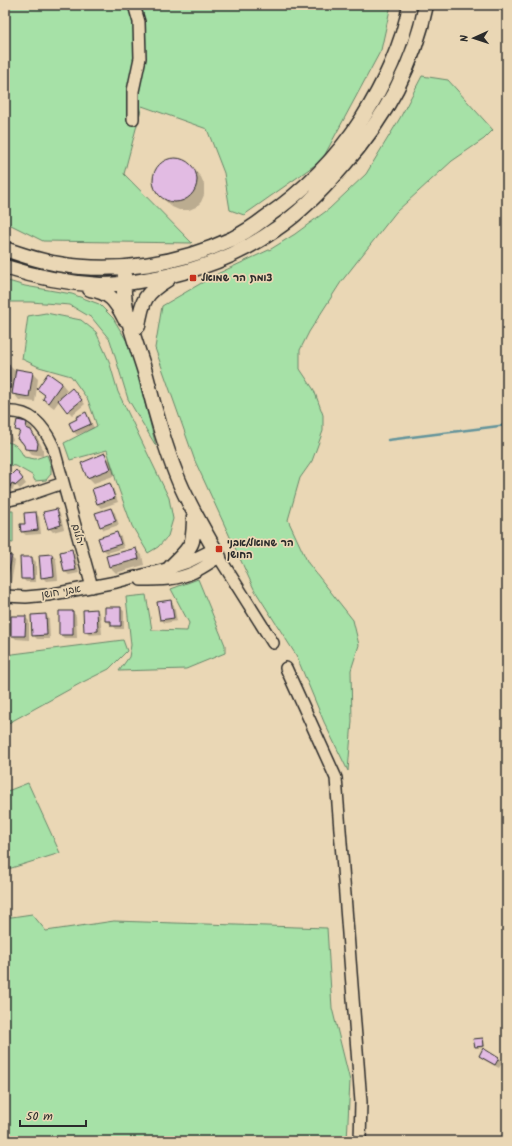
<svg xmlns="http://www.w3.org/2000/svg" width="512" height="1146" viewBox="0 0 512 1146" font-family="Kalam,'Playpen Sans Hebrew',sans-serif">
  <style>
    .green { fill: #a6e1a7; stroke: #688669 }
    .shadow { fill: #0003 }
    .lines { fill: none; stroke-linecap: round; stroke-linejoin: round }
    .stream { stroke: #64949b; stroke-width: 2.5 }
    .building { fill: #e2bbe3; stroke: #2b2b2b }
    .minor-casing { stroke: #2b2b2b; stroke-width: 14 }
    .major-casing { stroke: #2b2b2b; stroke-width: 17 }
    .minor { stroke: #ead7b5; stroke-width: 11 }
    .major { stroke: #ead7b5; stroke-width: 14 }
    .poi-dot { fill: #c8321e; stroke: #ead7b5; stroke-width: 1.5 }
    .labels { text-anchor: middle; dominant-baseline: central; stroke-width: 3.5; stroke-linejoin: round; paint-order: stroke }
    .poi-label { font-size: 10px; font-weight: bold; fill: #2b2b2b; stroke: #ead7b5; text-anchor: start }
    .street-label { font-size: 10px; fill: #2b2b2b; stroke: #ead7b5 }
  </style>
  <rect width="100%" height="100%" fill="#ead7b5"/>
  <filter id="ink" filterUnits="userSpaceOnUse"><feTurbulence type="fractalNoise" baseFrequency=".025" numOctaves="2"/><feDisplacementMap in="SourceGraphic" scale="8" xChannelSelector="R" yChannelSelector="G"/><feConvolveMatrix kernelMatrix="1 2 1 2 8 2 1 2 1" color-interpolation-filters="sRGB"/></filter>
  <g filter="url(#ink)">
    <!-- green -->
    <path class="green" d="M5 5H391L381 50 322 160 244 215 230 210 224 173 207 129 142 106 124 174 192 243 43 241 5 222Z
      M422 76 448 80 493 130 484 139 452 161 396 212 341 282 309 332 300 350V369L314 390 323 415V431L312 461 300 478 288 520 308 563 353 620 359 645 351 670 352 721 348 771 324 722 296 655 254 589 195 461 155 348 162 306 217 274 271 249 295 234 329 209 366 174 400 118Z
      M5 280 25 286 72 294 99 304 113 318 131 348 156 446 128 399 110 340 92 318 70 305 31 302H5Z
      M46 313 81 320 96 332 109 361 118 392 169 498 173 519 168 536 158 547 148 553 132 526 118 487 107 450 70 460 64 443 97 426 88 400 71 376 39 367 22 359 28 316Z
      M5 442C15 442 20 449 24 457L35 459 47 455 51 466V474L46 480 35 481 32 475 16 466 5 465Z
      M5 511H13V543L5 542Z
      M198 579 225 645V653L186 669 119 671 129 657 131 645 126 597 146 595 152 630 187 631 189 623 171 589Z
      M123 640 127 651 109 669 81 683 5 725V655Z
      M28 783 60 853 5 870V792Z
      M32 914 46 931 114 921 327 928 332 1008 350 1081 347 1141H5V918Z"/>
    <!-- shadow -->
    <path class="shadow" d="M174 159 182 160 187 163 201 177 204 184V195L201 202 196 207 189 210H179L172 207 156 192 153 185V179L155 172 158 167 163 162Z
      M5 361 7 365H9L16 372 32 373 38 379 35 402 19 400 13 393H5Z
      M62 384 67 390 62 397 76 393 85 404 72 415 59 401 54 408 50 405 44 399 46 396 38 389Z
      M85 413 89 417 94 428 77 435 73 431 78 420Z
      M18 421 27 423 33 429 32 432 37 437 43 449V456L32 454 18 439 20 433 17 429Z
      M5 426 8 429 13 440 5 444Z
      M105 455 111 461 116 475 94 483 88 477Z
      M5 474 11 476 20 475 26 484 20 489 17 486 14 487 13 490 5 487Z
      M109 484 113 488 118 502 101 508 97 504 93 490Z
      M111 509 115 513 119 525 104 530 101 526Z
      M56 510 60 514 64 529 53 532 49 528Z
      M36 513 39 517 41 534 26 535 22 532Z
      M117 533 121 537 124 548 107 553 103 549Z
      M135 549 142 555 144 565 116 573 110 567Z
      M71 550 75 554 79 573 69 575 65 572Z
      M52 555 56 559 58 580 46 581 42 577Z
      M5 556 11 557 15 561 11 583 5 581Z
      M32 558 36 562V582H26L22 578Z
      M170 601 174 605 177 621 165 623 161 620Z
      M120 608 124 611V629H116L112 624H110L106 620Z
      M97 610 100 614 102 634 89 635 85 631Z
      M73 612 76 616 77 638H64L60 634Z
      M46 615 49 619 50 639H37L33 635Z
      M25 617 29 621V640L16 639 12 635Z
      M482 1039 484 1040 485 1047 477 1048 476 1047Z
      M483 1050 499 1058 503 1062 499 1068 484 1060 480 1056Z"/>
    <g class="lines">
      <!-- stream -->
      <path class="stream" d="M388 440 507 425"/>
    </g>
    <!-- building -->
    <path class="building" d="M153 180a22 22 0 1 1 44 0a22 22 0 1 1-44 0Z
      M5 364H9L10 388H5Z
      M16 369 33 372 29 397 12 394Z
      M48 373 62 383 48 403 43 399 45 395 37 389Z
      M72 388 82 400 67 412 58 400Z
      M86 412 91 424 73 432 69 423 77 419 76 417Z
      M17 420 27 422 26 428 31 430 38 443 37 450 25 449 24 445 21 441 17 439 20 431 15 430Z
      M105 453 111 469 87 478 81 463Z
      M16 470 23 479 15 486 13 483 11 484 10 487 5 485V473L11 475Z
      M110 483 115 498 97 504 92 489Z
      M111 508 116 521 100 527 95 513Z
      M57 509 61 525 48 529 43 512Z
      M36 512 38 530 21 532 20 524H25L24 513Z
      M117 532 121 544 102 550 98 538Z
      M136 548 139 559 109 567 106 556Z
      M72 549 76 570 64 572 60 552Z
      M52 554 54 576 41 578 39 555Z
      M5 555 12 556 7 579H5Z
      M20 557H32L33 579H21Z
      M171 600 174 618 160 620 157 602Z
      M105 607H121V626H111V621H105Z
      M97 609 98 631 84 632 83 610Z
      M59 611H73V635H59Z
      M46 614 47 635 32 636 31 615Z
      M11 616H26L25 636H11Z
      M483 1038 484 1046 475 1047 473 1039Z
      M483 1048 499 1058 495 1065 479 1056Z
      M490 1138H507V1141H490Z"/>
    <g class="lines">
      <defs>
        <path id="minor" d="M133 119V91L140 58 139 22 134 5
          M5 412C31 410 43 425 53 446L92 587
          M5 501 22 497 63 483
          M141 580C159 580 178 580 194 572 203 568 211 562 219 557L273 643
          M5 596 26 597 48 595 116 582 170 568 188 562 214 549
          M286 668 336 778 361 1102 360 1141"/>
        <path id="major" d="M5 249C22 255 40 261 58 264 116 274 179 264 232 239 244 233 255 226 265 218 304 191 337 158 362 119 383 86 403 44 410 5
          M5 267C36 277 67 283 100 285 115 285 130 283 145 280 192 273 237 257 276 229 300 213 323 189 342 167 383 121 414 66 426 5
          M125 275C119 303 137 345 145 372 149 386 152 400 156 413 163 438 171 464 182 488 193 512 206 534 219 557
          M90 289C110 292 116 301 125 319
          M138 326C142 300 145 293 168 279
          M170 568C177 560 189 551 192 541 194 532 194 523 194 515"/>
      </defs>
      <!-- minor casing -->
      <use href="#minor" class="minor-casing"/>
      <!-- major casing -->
      <use href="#major" class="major-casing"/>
      <!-- minor -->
      <use href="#minor" class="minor"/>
      <!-- major -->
      <use href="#major" class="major"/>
    </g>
  </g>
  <!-- markers -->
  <g class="poi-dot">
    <rect x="189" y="274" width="8" height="8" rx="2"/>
    <rect x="215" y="545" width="8" height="8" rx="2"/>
  </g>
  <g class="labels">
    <!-- poi labels -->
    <g class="poi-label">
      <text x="201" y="278">צומת הר שמואל</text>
      <text x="227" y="543">הר שמואל/אבני<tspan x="227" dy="12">החושן</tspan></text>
    </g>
    <!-- street labels -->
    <g class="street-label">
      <text transform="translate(78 535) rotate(74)">יהלום</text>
      <text transform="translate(61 592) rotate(-9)">אבני חושן</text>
    </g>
  </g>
  <!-- margin -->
  <rect width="512" height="1146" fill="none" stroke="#ead7b5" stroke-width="20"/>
  <rect x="10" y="10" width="492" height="1126" fill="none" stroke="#2b2b2b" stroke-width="1.5" filter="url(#ink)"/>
  <!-- north arrow -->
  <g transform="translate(474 38) rotate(267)" stroke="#ead7b5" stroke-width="3" paint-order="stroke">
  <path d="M0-3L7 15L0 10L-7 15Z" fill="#2b2b2b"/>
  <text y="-6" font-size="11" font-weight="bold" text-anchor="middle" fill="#2b2b2b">N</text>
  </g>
  <!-- scale -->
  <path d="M20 1120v6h66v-6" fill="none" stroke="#2b2b2b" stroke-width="2"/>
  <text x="26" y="1120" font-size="12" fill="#2b2b2b" stroke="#ead7b5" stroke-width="3" paint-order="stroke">50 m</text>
</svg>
